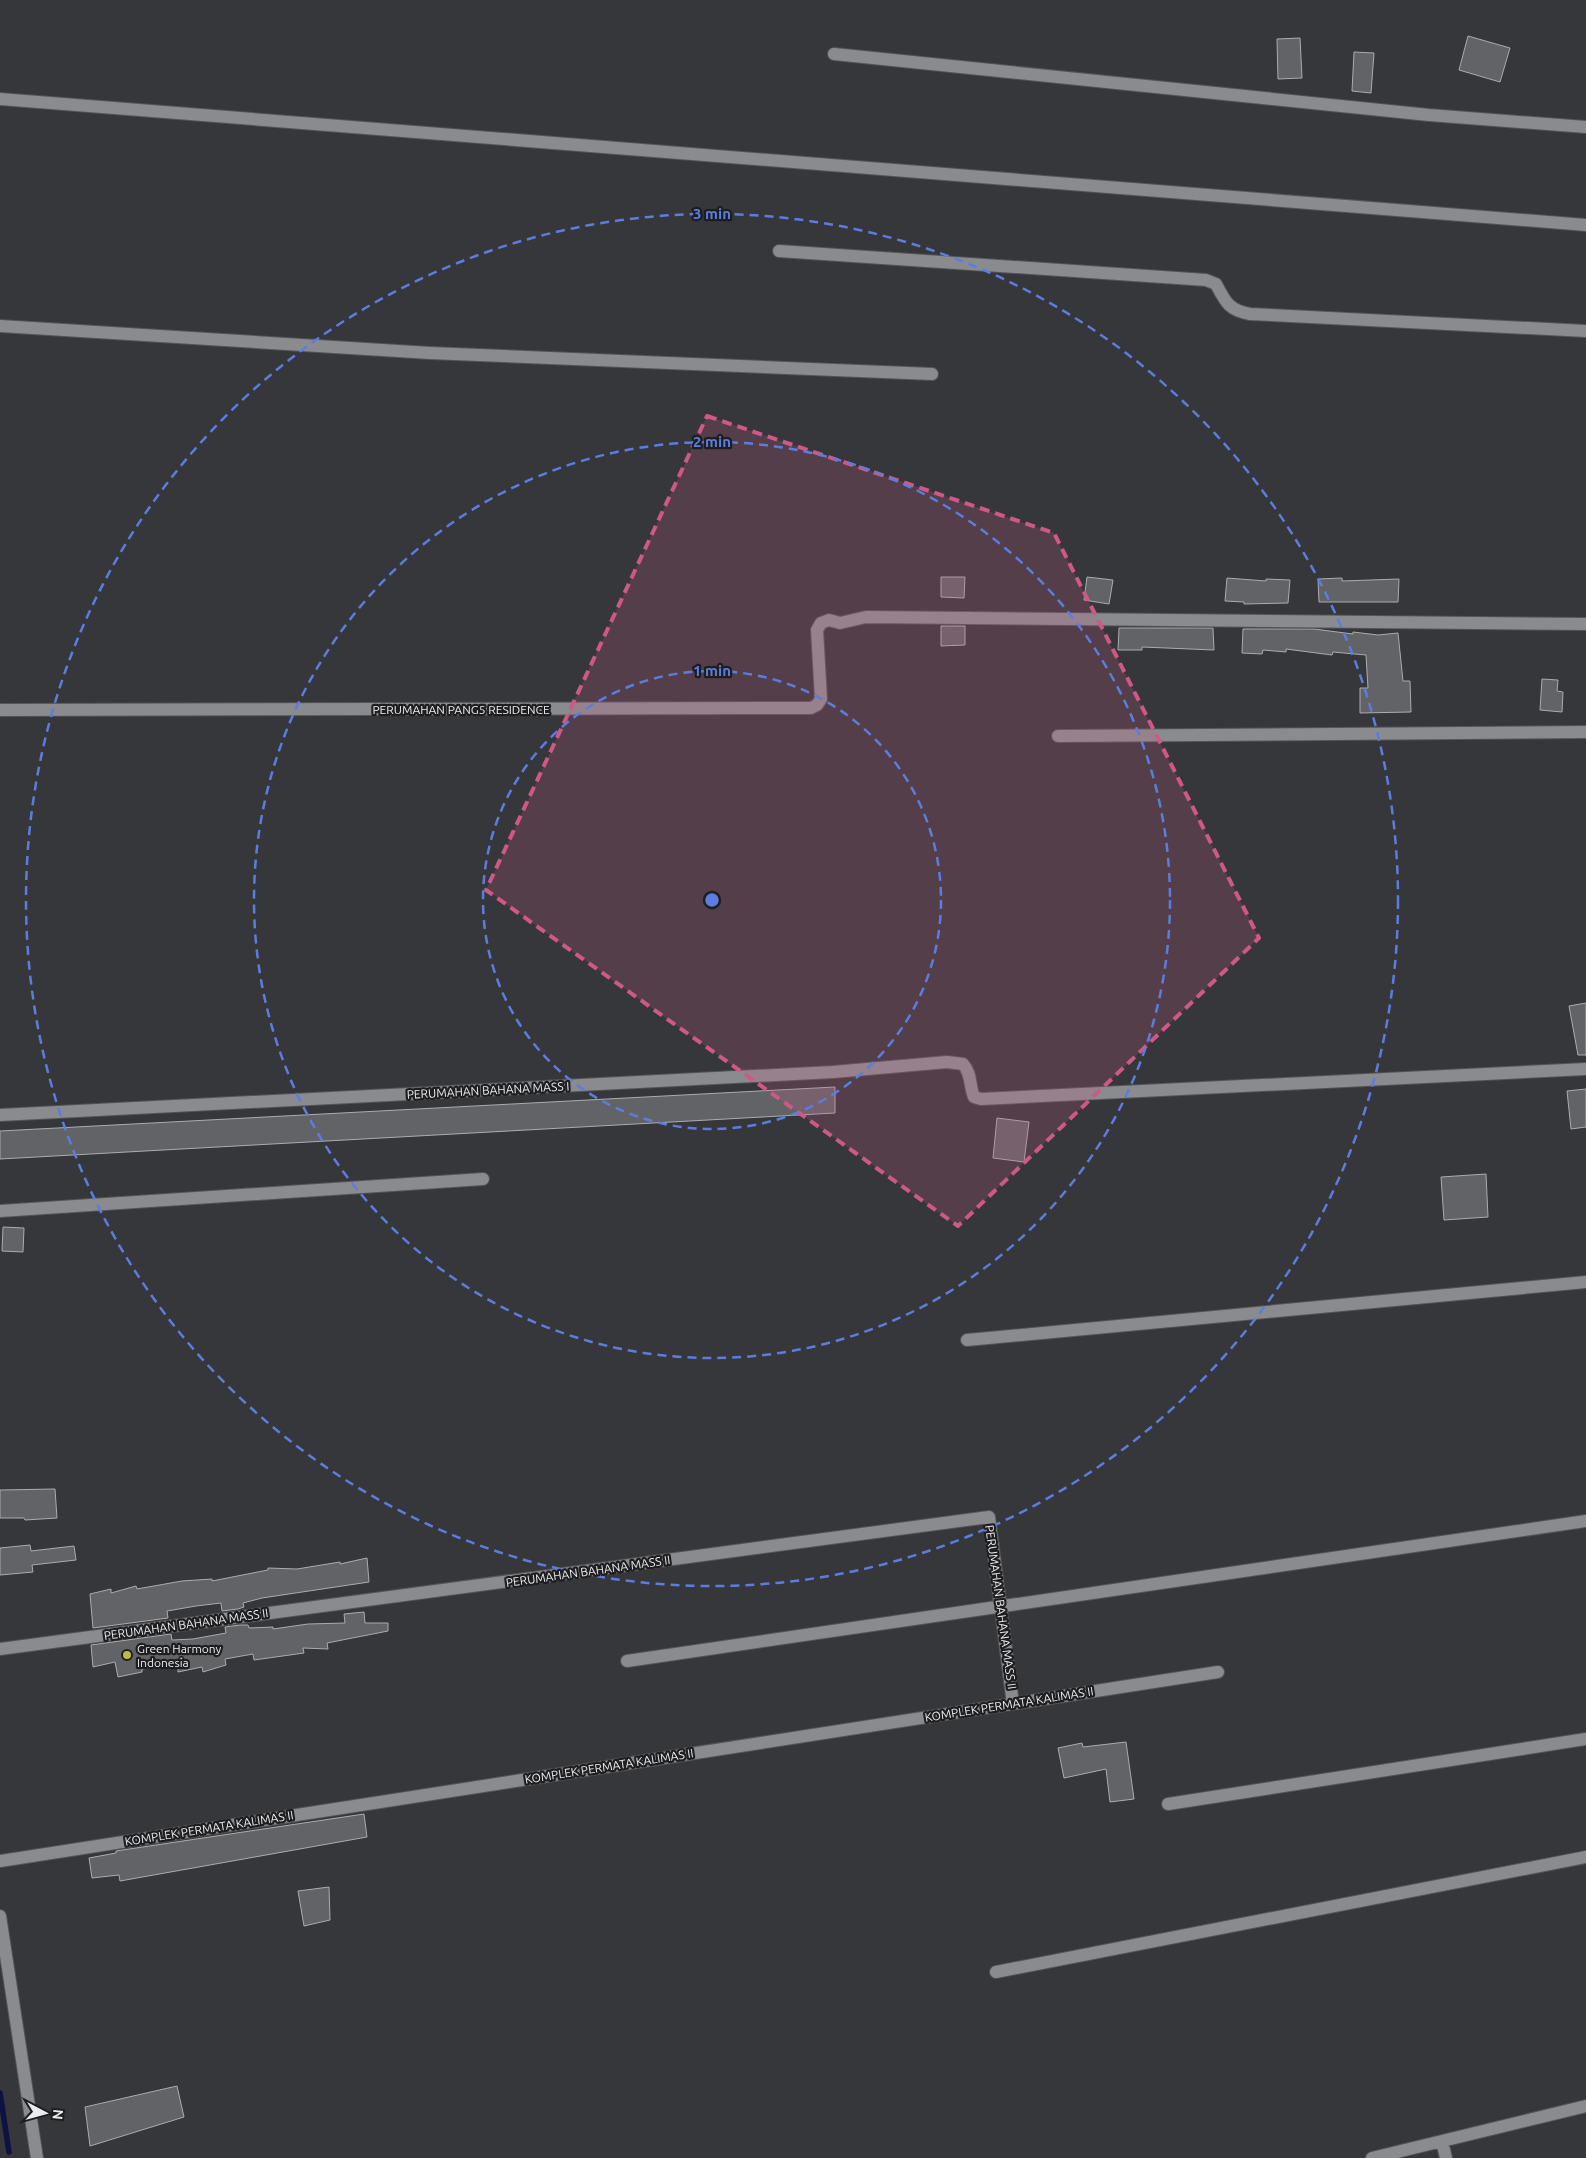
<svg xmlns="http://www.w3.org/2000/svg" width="1586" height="2158" viewBox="0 0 1586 2158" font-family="Ubuntu,sans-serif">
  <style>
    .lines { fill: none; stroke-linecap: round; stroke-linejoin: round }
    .stream { stroke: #0d1244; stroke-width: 5.5 }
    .building { fill: #626366; stroke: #abacb0 }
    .minor-casing { stroke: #535456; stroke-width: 14 }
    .minor { stroke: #898b8e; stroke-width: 12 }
    .marked { fill: #cf5887; fill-opacity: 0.2; stroke: #cf5887; stroke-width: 4; stroke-dasharray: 10 6; stroke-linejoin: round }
    .ring { fill: none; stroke: #5b7ddf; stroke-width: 2.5; stroke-dasharray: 9 6 }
    .poi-dot { fill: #c0be41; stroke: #1e1e20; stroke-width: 2 }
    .labels { text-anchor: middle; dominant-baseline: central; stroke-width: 4.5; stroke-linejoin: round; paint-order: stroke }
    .street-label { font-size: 12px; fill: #ececee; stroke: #1e1e20 }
    .poi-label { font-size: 12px; fill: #ececee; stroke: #1e1e20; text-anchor: start }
    .centre { fill: #5b7ddf; stroke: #1e1e20; stroke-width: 2.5 }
    .ring-label { font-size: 15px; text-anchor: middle; font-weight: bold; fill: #5b7ddf; stroke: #1e1e20; stroke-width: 4.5; stroke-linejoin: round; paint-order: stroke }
  </style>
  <rect width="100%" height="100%" fill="#36373a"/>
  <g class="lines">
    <!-- stream -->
    <path class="stream" d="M0 2093 9 2152"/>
  </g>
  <!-- building -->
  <path class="building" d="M1468 36 1510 48 1500 82 1459 70Z
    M1300 38 1302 78 1278 79 1277 39Z
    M1354 52 1374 53 1371 93 1352 91Z
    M941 577H965L964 598 941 597Z
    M1087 577 1113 580 1109 604 1084 600Z
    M1227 578 1266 581V579L1290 580 1288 603 1244 604V602L1225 601Z
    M1342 578V581L1399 579 1398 602H1319L1318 579Z
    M941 626H965V645L941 646Z
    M1119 628H1213L1214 650 1142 647V650H1118Z
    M1243 629H1314L1353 634V632L1378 635 1398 633 1403 681H1410L1411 712 1360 713V688H1368L1366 655 1333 652 1332 655 1286 649V652L1263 650 1262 654 1242 653Z
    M1542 679 1558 680 1557 691 1563 692 1562 712 1540 710Z
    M1586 1003V1055H1578L1569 1006Z
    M835 1087V1113L0 1159V1131Z
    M1586 1089V1127L1571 1129 1567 1091Z
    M997 1118 1029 1122 1024 1162 993 1158Z
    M1486 1174 1488 1217 1444 1220 1441 1177Z
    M3 1227 24 1228 23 1252 2 1251Z
    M55 1489 57 1518 25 1520 24 1518H0V1490Z
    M30 1545 31 1551 74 1546 76 1560 32 1565 33 1572 0 1575V1548Z
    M367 1558 369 1582 262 1598 243 1603 244 1607 238 1609 222 1611 221 1603 196 1606 167 1611 168 1618 93 1628 90 1594 111 1589V1593L136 1586 137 1589 182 1581 212 1579V1581L268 1570V1568L297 1569 340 1562V1564Z
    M364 1612 365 1623H388V1631L327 1643 328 1649 303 1648 304 1653 254 1660 253 1654 225 1659 226 1665 203 1672 202 1667 178 1672V1665L142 1669V1672L118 1677 115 1662 93 1667 91 1645 171 1634 172 1640 193 1639 226 1633 225 1627 240 1625H248L249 1628 273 1627V1629L308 1624 345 1623 344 1614Z
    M1126 1742 1134 1799 1110 1802 1106 1769 1064 1778 1058 1748 1082 1743 1083 1747Z
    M364 1814 367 1837 120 1881 119 1875 92 1878 89 1858 116 1853V1851Z
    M329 1887 330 1920 304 1926 298 1891Z
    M177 2086 184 2117 90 2146 85 2107Z"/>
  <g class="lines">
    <defs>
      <path id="minor" d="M834 54 1429 115 1586 127
        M0 99 1586 225
        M779 251 1206 280 1216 284C1226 303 1229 310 1250 314L1586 331
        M0 326 430 353 932 374
        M0 710 811 708 817 705 821 699 817 630 821 623 829 620 840 623 866 617 1586 624
        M1058 736 1586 732
        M0 1115 833 1072 947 1062 963 1064C972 1074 969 1085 974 1097L981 1099 1586 1069
        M0 1211 483 1179
        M967 1340 1586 1282
        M0 1649 989 1517 1013 1704
        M627 1661 1586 1521
        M1168 1804 1586 1739
        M0 1861 1218 1672
        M0 1916 37 2158
        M996 1972 1586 1857
        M1442 2141 1446 2158
        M1372 2158 1586 2106"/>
    </defs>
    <!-- minor casing -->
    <use href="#minor" class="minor-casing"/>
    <!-- minor -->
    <use href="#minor" class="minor"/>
  </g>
  <!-- marked area -->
  <path class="marked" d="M707 416 1054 533 1259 938 958 1226 486 890Z"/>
  <!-- distance rings -->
  <g class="ring">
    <circle cx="712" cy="900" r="229"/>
    <circle cx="712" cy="900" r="458"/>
    <circle cx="712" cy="900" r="686"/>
  </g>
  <!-- markers -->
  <circle class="poi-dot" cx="127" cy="1655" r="5"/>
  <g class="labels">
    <!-- street labels -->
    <g class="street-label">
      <text x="461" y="709">PERUMAHAN PANG5 RESIDENCE</text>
      <text transform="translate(488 1090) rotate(-3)">PERUMAHAN BAHANA MASS I</text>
      <text transform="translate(588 1571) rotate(-8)">PERUMAHAN BAHANA MASS II</text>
      <text transform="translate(1001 1607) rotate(82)">PERUMAHAN BAHANA MASS II</text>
      <text transform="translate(186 1624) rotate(-8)">PERUMAHAN BAHANA MASS II</text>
      <text transform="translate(1009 1704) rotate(-9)">KOMPLEK PERMATA KALIMAS II</text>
      <text transform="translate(609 1766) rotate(-9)">KOMPLEK PERMATA KALIMAS II</text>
      <text transform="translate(209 1828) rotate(-9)">KOMPLEK PERMATA KALIMAS II</text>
    </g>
    <!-- poi labels -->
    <g class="poi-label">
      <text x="137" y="1648">Green Harmony<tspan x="137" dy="14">Indonesia</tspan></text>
    </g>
  </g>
  <circle cx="712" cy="900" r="8" class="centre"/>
  <g class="ring-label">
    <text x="712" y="219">3 min</text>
    <text x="712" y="447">2 min</text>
    <text x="712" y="676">1 min</text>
  </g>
  <!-- north arrow -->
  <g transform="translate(45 2113) rotate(96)" stroke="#1e1e20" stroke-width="4" paint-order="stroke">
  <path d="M0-4L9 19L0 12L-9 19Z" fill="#ececee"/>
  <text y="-8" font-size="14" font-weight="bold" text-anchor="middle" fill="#ececee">N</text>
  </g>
</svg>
